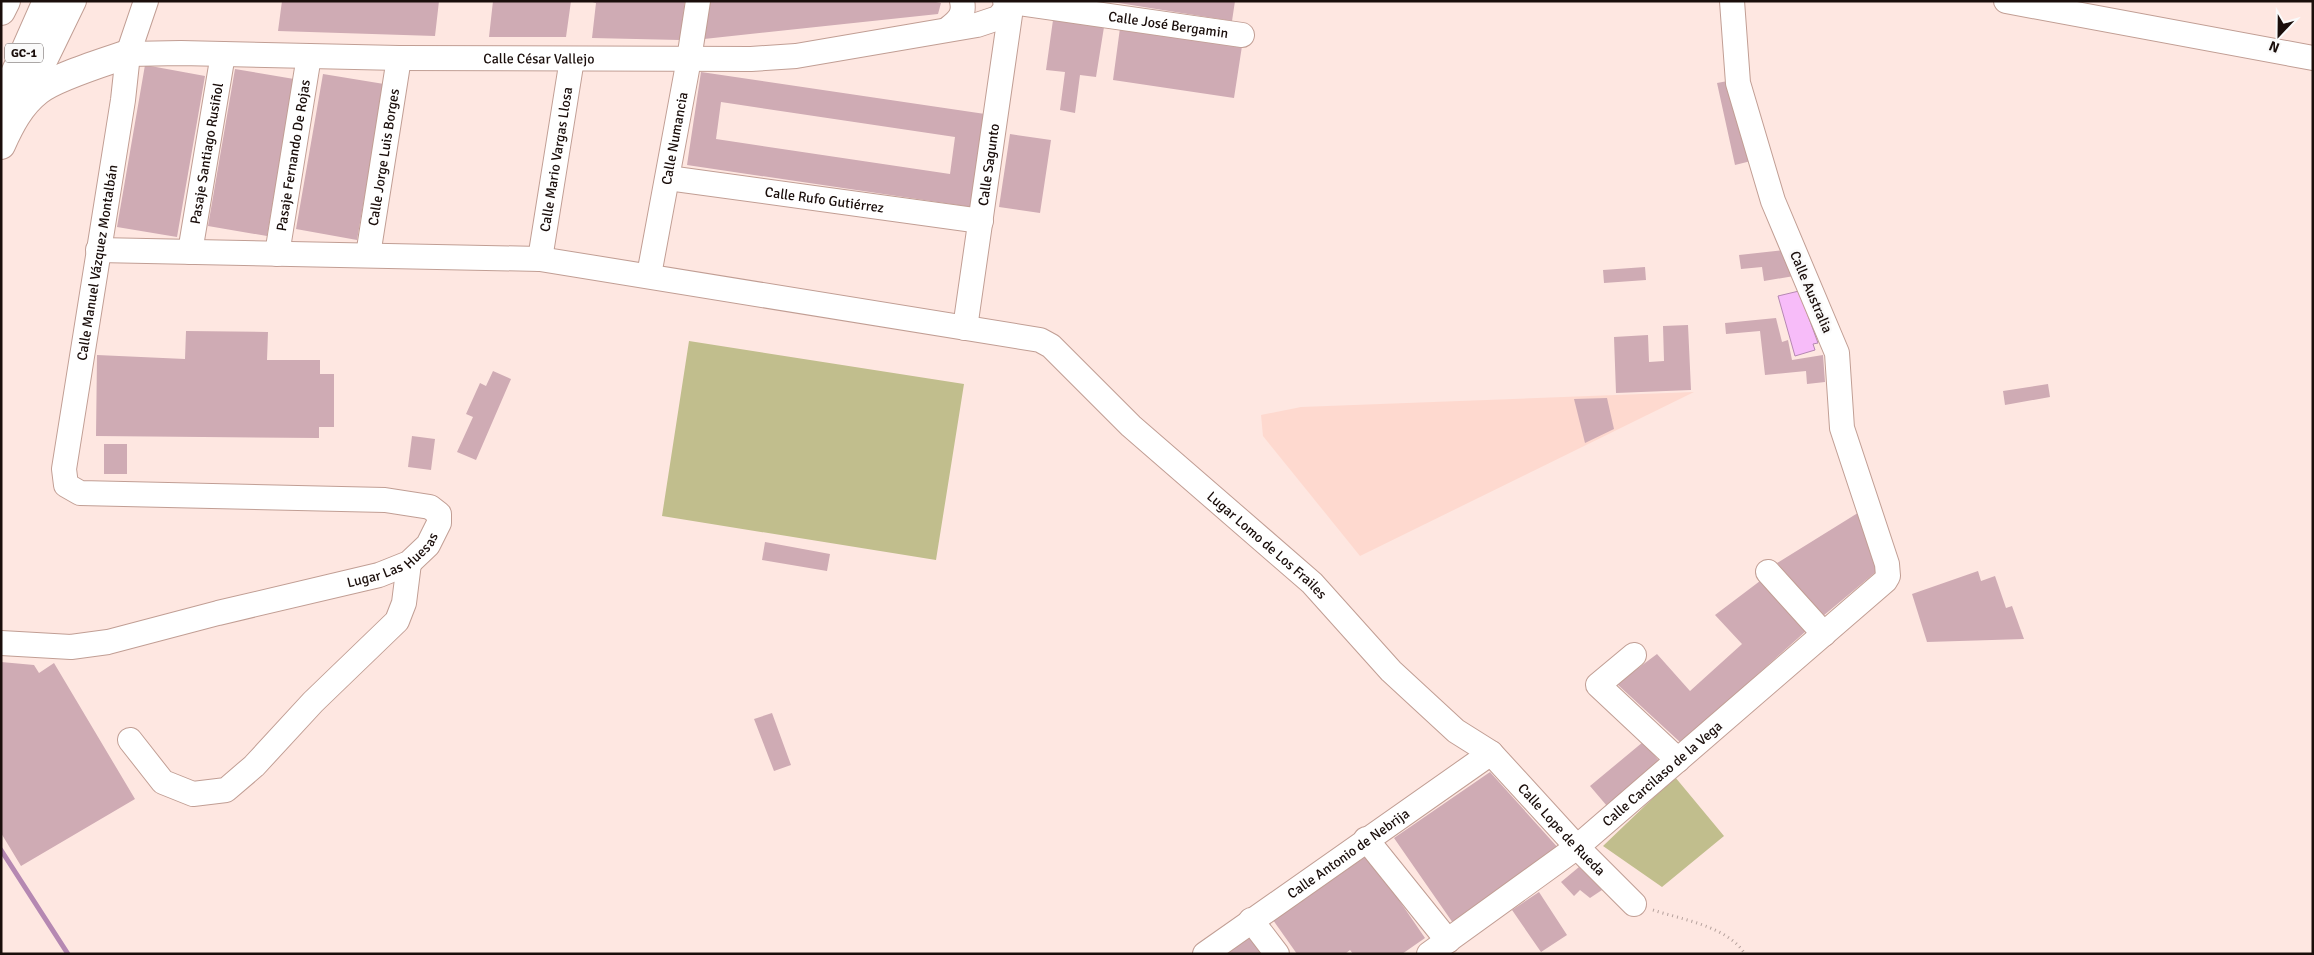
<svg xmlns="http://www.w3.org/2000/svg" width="2314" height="955" viewBox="0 0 2314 955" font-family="Signika,sans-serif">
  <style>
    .built { fill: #fed9cf }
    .green { fill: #c1be8d }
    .water { fill: #f7bcf9; stroke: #b588b2 }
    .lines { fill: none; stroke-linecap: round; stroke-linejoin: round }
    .stream { stroke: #b588b2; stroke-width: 5 }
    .building { fill: #cfabb4; fill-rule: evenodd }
    .minor-casing { stroke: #c19e94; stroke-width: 26 }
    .highway-casing { stroke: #c19e94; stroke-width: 30 }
    .path { stroke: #b5a19c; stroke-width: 3; stroke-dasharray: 1 4; stroke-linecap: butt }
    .minor { stroke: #fff; stroke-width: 24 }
    .highway { stroke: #fff; stroke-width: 28 }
    .labels { text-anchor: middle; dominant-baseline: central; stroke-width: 5; stroke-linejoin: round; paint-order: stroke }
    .shield { fill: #fafafa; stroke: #5d5553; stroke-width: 1 }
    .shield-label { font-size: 12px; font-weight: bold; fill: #1a0e0b }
    .street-label { font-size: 14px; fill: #1a0e0b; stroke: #fafafa }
  </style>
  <rect width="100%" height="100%" fill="#fee7e1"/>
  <!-- built -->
  <path class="built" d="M1694 392 1360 556 1263 436 1261 415 1301 407Z"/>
  <!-- green -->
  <path class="green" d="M689 341 964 384 936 560 662 516Z
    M1675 777 1724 836 1662 887 1603 846Z"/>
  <!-- water -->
  <path class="water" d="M1799 291 1818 343 1813 344 1815 350 1795 356 1778 296Z"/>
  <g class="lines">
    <!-- stream -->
    <path class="stream" d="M1 850 68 954"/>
  </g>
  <!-- building -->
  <path class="building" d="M282 1H439L435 36 278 31Z
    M493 1H571L566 37H489Z
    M589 1H685L680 40 592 38 596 3Z
    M710 1H931L941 3 938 14 704 39Z
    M1106 1H1235L1232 21Z
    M1053 20 1104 27 1096 77 1080 75 1075 113 1060 110 1065 72 1046 70Z
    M1120 28 1242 46 1234 98 1113 80Z
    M145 65 205 76 177 237 117 227Z
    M235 69 294 79 267 236 208 226Z
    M701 72 985 114 971 207 687 165ZM721 102 955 137 950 174 716 139Z
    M323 74 384 84 357 240 296 229Z
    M1733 80 1751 161 1735 165 1717 83Z
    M1010 134 1051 140 1040 213 999 207Z
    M1785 250 1794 276 1764 281 1762 267 1741 269 1739 255Z
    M1645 267 1646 280 1604 283 1603 270Z
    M1776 318 1782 342 1788 340 1792 360 1823 355 1825 382 1807 384 1806 371 1765 375 1760 331 1726 334 1725 323Z
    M1688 325 1691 390 1616 393 1614 337 1648 335 1649 362 1664 361 1663 326Z
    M186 331 268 332 267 360H320V374H334V427H319V438L96 436 97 355 185 359Z
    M493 371 511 379 476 460 457 452 473 417 466 414 480 383 486 386Z
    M2048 384 2050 397 2005 405 2003 391Z
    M1607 398 1614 429 1585 443 1574 399Z
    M412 436 435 439 431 470 408 467Z
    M104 444H127V474H104Z
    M1861 511 1877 571 1823 616 1777 563Z
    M765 542 830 554 827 571 762 560Z
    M1978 571 1981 581 1995 576 2006 608 2012 606 2024 639 1927 642 1912 594Z
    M1760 581 1806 631 1681 743 1617 684 1657 654 1690 691 1742 644 1715 615Z
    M1 662 34 665 39 673 54 663 135 799 21 866 1 833Z
    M772 713 791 765 774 771 754 719Z
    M1643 742 1660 762 1607 806 1590 786Z
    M1490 772 1560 850 1453 923 1394 838Z
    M1368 855 1425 938 1402 954H1353L1350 950 1345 954H1297L1273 920Z
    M1579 867 1602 890 1590 898 1580 890 1574 896 1561 882Z
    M1539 892 1567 935 1541 952 1512 910Z
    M1250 935 1262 954H1226L1225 952Z"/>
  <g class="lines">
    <defs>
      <g id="minor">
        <path id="s1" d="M1005 1 1242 35"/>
        <path d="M2006 1 2313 58"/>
        <path d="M949 28C959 20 965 14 962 1"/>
        <path id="s2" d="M128 54 181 53 399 58 751 59 796 56 977 25 998 18 1012 2"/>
        <path d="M25 102 74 1"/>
        <path id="s3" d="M668 178 981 221"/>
        <path id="s4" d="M98 250 540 259 1040 340 1051 346 1131 426 1312 583 1391 671 1456 731 1491 753 1577 847 1634 904"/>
        <path id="s5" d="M190 252 223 54"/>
        <path id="s6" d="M277 254 309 56"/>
        <path id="s7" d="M368 255 399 58"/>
        <path id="s8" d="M540 259 572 59"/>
        <path id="s9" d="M649 275 689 59 698 1"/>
        <path id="s10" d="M965 328 1012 1"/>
        <path d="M1768 572 1824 634"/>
        <path id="s11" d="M1 643 71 647 108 642 218 613 379 575 409 563 428 545 439 523V514L430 507 385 500 80 493 66 485 64 469 123 100 128 54 146 1"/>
        <path d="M1634 655 1598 685 1678 760"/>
        <path d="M130 740 163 782 193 794 226 790 254 766 313 702 397 621 404 603 409 563"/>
        <path d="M1366 839 1448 941"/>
        <path d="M1251 920 1277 954"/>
        <path id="s12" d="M1205 954 1491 753"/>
        <path id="s13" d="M1429 954 1577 847 1885 581 1888 576 1887 564 1842 428 1837 353 1773 201 1738 83 1732 1"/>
      </g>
      <path id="highway" d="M1 11 6 1
        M1 105 47 1
        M1 145C10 125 20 105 38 91 55 77 105 62 128 54"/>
    </defs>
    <!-- minor casing -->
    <use href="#minor" class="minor-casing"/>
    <!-- highway casing -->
    <use href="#highway" class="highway-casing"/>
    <!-- path -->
    <path class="path" d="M1653 910C1683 920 1727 926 1745 954"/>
    <!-- minor -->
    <use href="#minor" class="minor"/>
    <!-- highway -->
    <use href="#highway" class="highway"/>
  </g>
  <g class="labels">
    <!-- shield labels -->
    <rect class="shield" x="5" y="43.5" width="38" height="19" rx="4"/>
    <g class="shield-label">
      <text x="24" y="53">GC-1</text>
    </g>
    <!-- street labels -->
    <g class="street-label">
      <text stroke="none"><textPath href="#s1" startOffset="165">Calle José Bergamin</textPath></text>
      <text stroke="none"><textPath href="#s2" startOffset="411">Calle César Vallejo</textPath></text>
      <text stroke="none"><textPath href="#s9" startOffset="139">Calle Numancia</textPath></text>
      <text stroke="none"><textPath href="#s5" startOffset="100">Pasaje Santiago Rusiñol</textPath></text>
      <text stroke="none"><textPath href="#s6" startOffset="100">Pasaje Fernando De Rojas</textPath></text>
      <text stroke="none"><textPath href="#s7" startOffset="99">Calle Jorge Luis Borges</textPath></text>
      <text stroke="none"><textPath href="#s8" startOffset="101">Calle Mario Vargas Llosa</textPath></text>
      <text stroke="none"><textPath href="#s10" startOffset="165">Calle Sagunto</textPath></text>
      <text stroke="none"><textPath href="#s3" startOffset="158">Calle Rufo Gutiérrez</textPath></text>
      <text stroke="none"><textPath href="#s11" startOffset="1082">Calle Manuel Vázquez Montalbán</textPath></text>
      <text transform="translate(1811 292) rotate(67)">Calle Australia</text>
      <text stroke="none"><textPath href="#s4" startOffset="1255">Lugar Lomo de Los Frailes</textPath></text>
      <text stroke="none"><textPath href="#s11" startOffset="406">Lugar Las Huesas</textPath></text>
      <text stroke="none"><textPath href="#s13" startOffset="295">Calle Carcilaso de la Vega</textPath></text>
      <text stroke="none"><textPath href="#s4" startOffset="1666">Calle Lope de Rueda</textPath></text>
      <text stroke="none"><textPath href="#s12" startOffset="175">Calle Antonio de Nebrija</textPath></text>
    </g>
  </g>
  <!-- border -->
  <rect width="2314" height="955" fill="none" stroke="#1a0e0b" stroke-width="5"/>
  <!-- north arrow -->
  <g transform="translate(2279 35) rotate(202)" stroke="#fafafa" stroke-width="4" paint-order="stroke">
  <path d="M0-4L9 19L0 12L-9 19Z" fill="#1a0e0b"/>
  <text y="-8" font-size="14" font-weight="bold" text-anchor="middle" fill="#1a0e0b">N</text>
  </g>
</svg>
